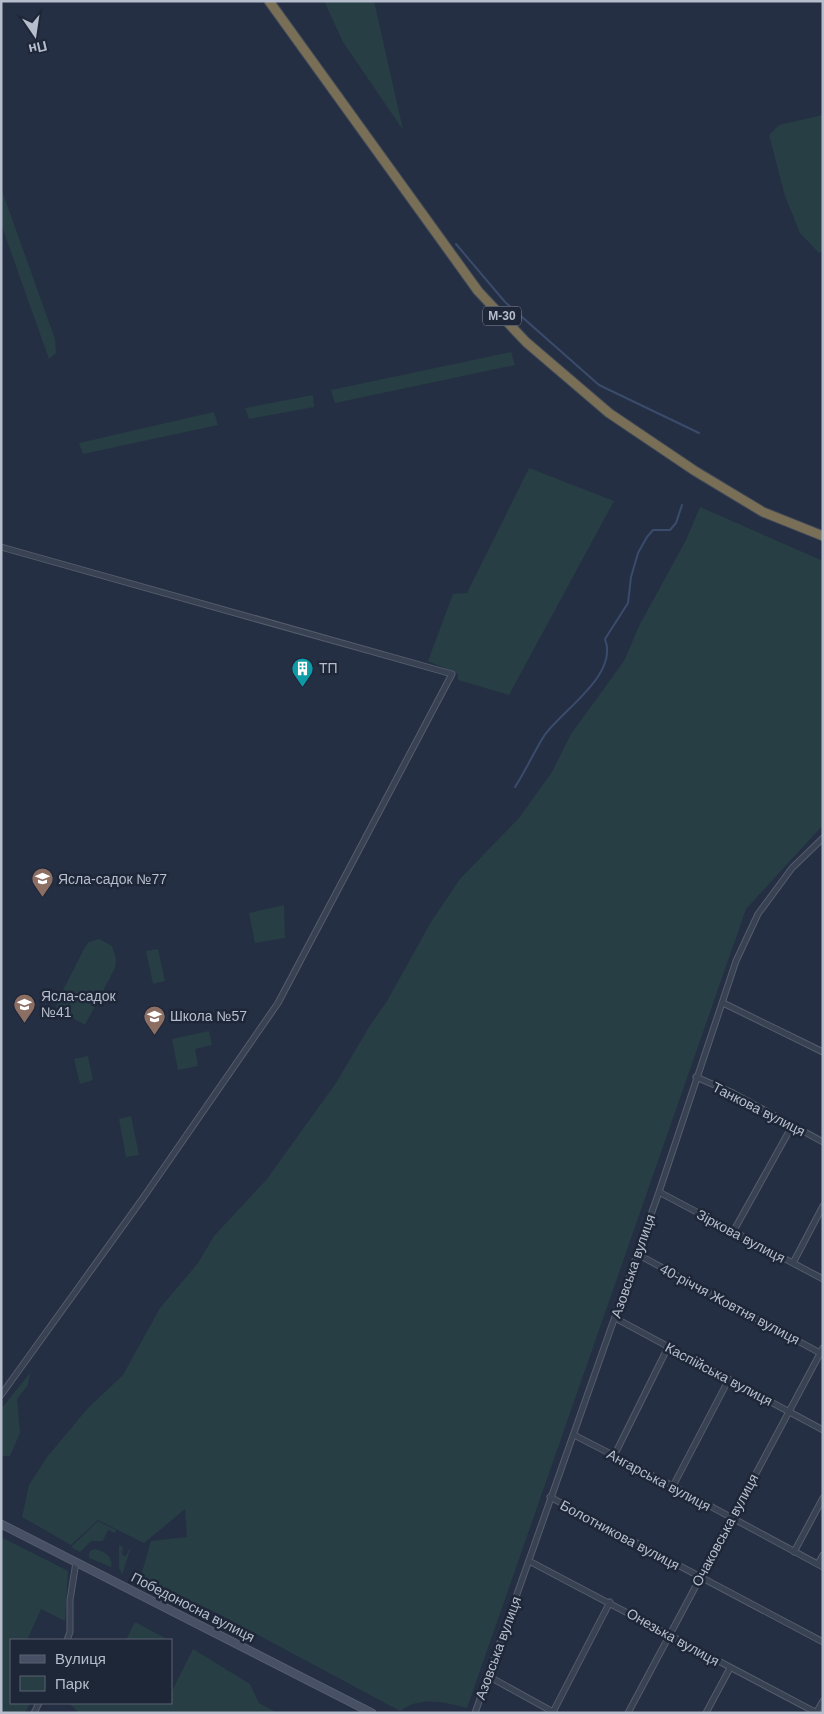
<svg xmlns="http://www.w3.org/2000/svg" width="824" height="1714" viewBox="0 0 824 1714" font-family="Helvetica,sans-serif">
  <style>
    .green { fill: #273e44 }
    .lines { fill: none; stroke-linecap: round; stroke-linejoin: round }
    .stream { stroke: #3a4b6c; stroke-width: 2 }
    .street-casing { stroke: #545d6c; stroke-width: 7 }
    .secondary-casing { stroke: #545d6c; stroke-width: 9 }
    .highway-casing { stroke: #414a59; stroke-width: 11 }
    .street { stroke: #394252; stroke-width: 5 }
    .secondary { stroke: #475065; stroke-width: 7 }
    .highway { stroke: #796e56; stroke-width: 9 }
    .labels { text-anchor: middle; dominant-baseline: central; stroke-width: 5; stroke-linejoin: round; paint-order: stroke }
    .shield { fill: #1e2738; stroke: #8890a0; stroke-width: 1 }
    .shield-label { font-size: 12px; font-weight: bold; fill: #b6bdcc }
    .poi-label { font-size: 14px; fill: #b6bdcc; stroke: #1e2738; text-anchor: start }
    .street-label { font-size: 14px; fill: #b6bdcc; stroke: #1e2738 }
  </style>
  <rect width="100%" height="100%" fill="#252f43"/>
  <!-- green -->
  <path class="green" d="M324 1H374L403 130 343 42Z
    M823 115V251L819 253 800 233 785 196 769 135 779 125Z
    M1 188 55 339 56 353 49 359 1 224Z
    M511 352 515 365 335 403 331 390Z
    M313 395 314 407 249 419 245 408Z
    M214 412 218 425 83 454 79 443Z
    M529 468 614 501 509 695 458 680V674L428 661 453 594 467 593Z
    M700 507 823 561V825L746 909 467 1708C443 1702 421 1696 400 1711L215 1612 140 1579 151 1541 187 1537 185 1509 144 1543 98 1520 71 1545 22 1517 29 1485 47 1457 88 1408 123 1375 160 1308 198 1263 214 1236 267 1179 336 1083 369 1027 387 1001 431 922 460 879 519 818 552 772 571 734 624 661 639 626 686 540Z
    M284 905 285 938 255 943 249 913Z
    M99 939 112 946 116 959 115 968 85 1025 56 1008 60 996 85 947 89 942Z
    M158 949 165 981 153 984 146 951Z
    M209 1031 212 1045 195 1049 198 1066 178 1070 172 1039Z
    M88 1056 93 1080 80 1084 74 1059Z
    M131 1116 139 1155 126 1157 119 1119Z
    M30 1373 28 1385 17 1399 20 1433 10 1456H1V1409Z
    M98 1521 116 1530 115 1533 108 1530 103 1541H91L80 1552 71 1547Z
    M1 1537 68 1571 65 1621 41 1609 27 1640H11V1703H30L25 1713H1Z
    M119 1545 123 1547 122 1555 126 1556 129 1549 130 1550 122 1575 119 1567Z
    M94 1549C103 1551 114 1556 111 1567L89 1558V1552Z
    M135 1622 165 1638 164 1640H126Z
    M193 1649 250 1684 259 1703 277 1713H79L69 1703H171V1693Z"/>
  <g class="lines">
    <!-- stream -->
    <path class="stream" d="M456 244 505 302 599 385 699 433
      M515 787C526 770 534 752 544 736 562 710 619 675 605 639L628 603 631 577 638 553 647 537 653 530H670L676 523 682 505"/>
    <defs>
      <path id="street" d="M1 547 452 674 278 1003 143 1198 1 1395
        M723 1003 823 1052
        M696 1077 733 1093 823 1142
        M659 1192 823 1279
        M733 1232 792 1126
        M637 1254 822 1354
        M793 1263 823 1206
        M615 1318 823 1430
        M574 1435 673 1486 823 1567
        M614 1456 668 1347
        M673 1486 729 1379
        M550 1497 823 1642
        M794 1552 823 1498
        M529 1561 817 1713
        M818 1564 823 1555
        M67 1640 70 1632V1600L76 1562
        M488 1676 555 1713
        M553 1712 610 1602
        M34 1713 39 1703
        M475 1713 659 1192 736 961 758 914 792 868 823 838
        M628 1713 823 1348
        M706 1713 730 1668
        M816 1713 823 1701"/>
      <path id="secondary" d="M1 1524 372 1713"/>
      <path id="highway" d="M269 1 478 291 526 342 609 413 695 471 763 512 823 536"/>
    </defs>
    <!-- street casing -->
    <use href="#street" class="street-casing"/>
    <!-- secondary casing -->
    <use href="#secondary" class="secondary-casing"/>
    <!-- highway casing -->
    <use href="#highway" class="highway-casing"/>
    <!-- street -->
    <use href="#street" class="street"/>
    <!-- secondary -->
    <use href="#secondary" class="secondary"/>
    <!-- highway -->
    <use href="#highway" class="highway"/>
  </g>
  <!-- icons -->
  <defs>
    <symbol id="building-pin" viewBox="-11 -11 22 30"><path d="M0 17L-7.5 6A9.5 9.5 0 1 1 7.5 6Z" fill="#0f9aa8" stroke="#1e2738"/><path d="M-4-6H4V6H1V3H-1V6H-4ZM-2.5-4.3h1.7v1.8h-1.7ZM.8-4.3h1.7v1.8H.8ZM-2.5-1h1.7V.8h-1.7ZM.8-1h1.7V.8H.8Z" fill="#fff"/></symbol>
    <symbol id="school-pin" viewBox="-11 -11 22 30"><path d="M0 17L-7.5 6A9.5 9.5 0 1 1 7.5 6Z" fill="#8d6e63" stroke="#1e2738"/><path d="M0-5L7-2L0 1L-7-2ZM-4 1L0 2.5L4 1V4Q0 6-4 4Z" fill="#fff"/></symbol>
  </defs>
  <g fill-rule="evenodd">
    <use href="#building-pin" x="290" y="656" width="25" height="34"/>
    <use href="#school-pin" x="30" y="866" width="25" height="34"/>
    <use href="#school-pin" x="12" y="992" width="25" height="34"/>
    <use href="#school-pin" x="142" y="1004" width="25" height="34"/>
  </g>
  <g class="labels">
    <!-- shield labels -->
    <rect class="shield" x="483" y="306.5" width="38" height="19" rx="4"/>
    <g class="shield-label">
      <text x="502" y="316">М-30</text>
    </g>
    <!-- poi labels -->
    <g class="poi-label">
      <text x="319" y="668">ТП</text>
      <text x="58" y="879">Ясла-садок №77</text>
      <text x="41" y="996">Ясла-садок<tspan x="41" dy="16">№41</tspan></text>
      <text x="170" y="1016">Школа №57</text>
    </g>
    <!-- street labels -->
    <g class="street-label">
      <text transform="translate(759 1109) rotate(27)">Танкова вулиця</text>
      <text transform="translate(741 1236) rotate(28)">Зіркова вулиця</text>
      <text transform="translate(633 1266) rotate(-71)">Азовська вулиця</text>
      <text transform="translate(730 1304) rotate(28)">40-річчя Жовтня вулиця</text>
      <text transform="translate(719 1374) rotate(28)">Каспійська вулиця</text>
      <text transform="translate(659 1480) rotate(28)">Ангарська вулиця</text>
      <text transform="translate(725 1530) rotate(-62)">Очаковська вулиця</text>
      <text transform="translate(620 1535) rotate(28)">Болотникова вулиця</text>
      <text transform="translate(193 1607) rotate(27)">Победоносна вулиця</text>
      <text transform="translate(673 1637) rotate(29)">Онезька вулиця</text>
      <text transform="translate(498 1648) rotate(-70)">Азовська вулиця</text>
    </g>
  </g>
  <!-- border -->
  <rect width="824" height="1714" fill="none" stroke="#b6bdcc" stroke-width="5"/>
  <!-- legend -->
  <rect x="10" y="1639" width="162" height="65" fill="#1e2738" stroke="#5b6373"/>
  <rect x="20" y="1655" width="25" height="8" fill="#475065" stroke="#5b6373"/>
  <text x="55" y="1664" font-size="15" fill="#b6bdcc">Вулиця</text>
  <rect x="20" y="1676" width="25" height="15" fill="#273e44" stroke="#5b6373"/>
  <text x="55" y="1689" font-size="15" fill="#b6bdcc">Парк</text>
  <!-- north arrow -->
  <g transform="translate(35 35) rotate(167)" stroke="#1e2738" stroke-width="4" paint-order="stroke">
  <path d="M0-4L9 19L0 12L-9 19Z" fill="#b6bdcc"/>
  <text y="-8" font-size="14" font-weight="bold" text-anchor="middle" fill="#b6bdcc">Пн</text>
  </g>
</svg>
